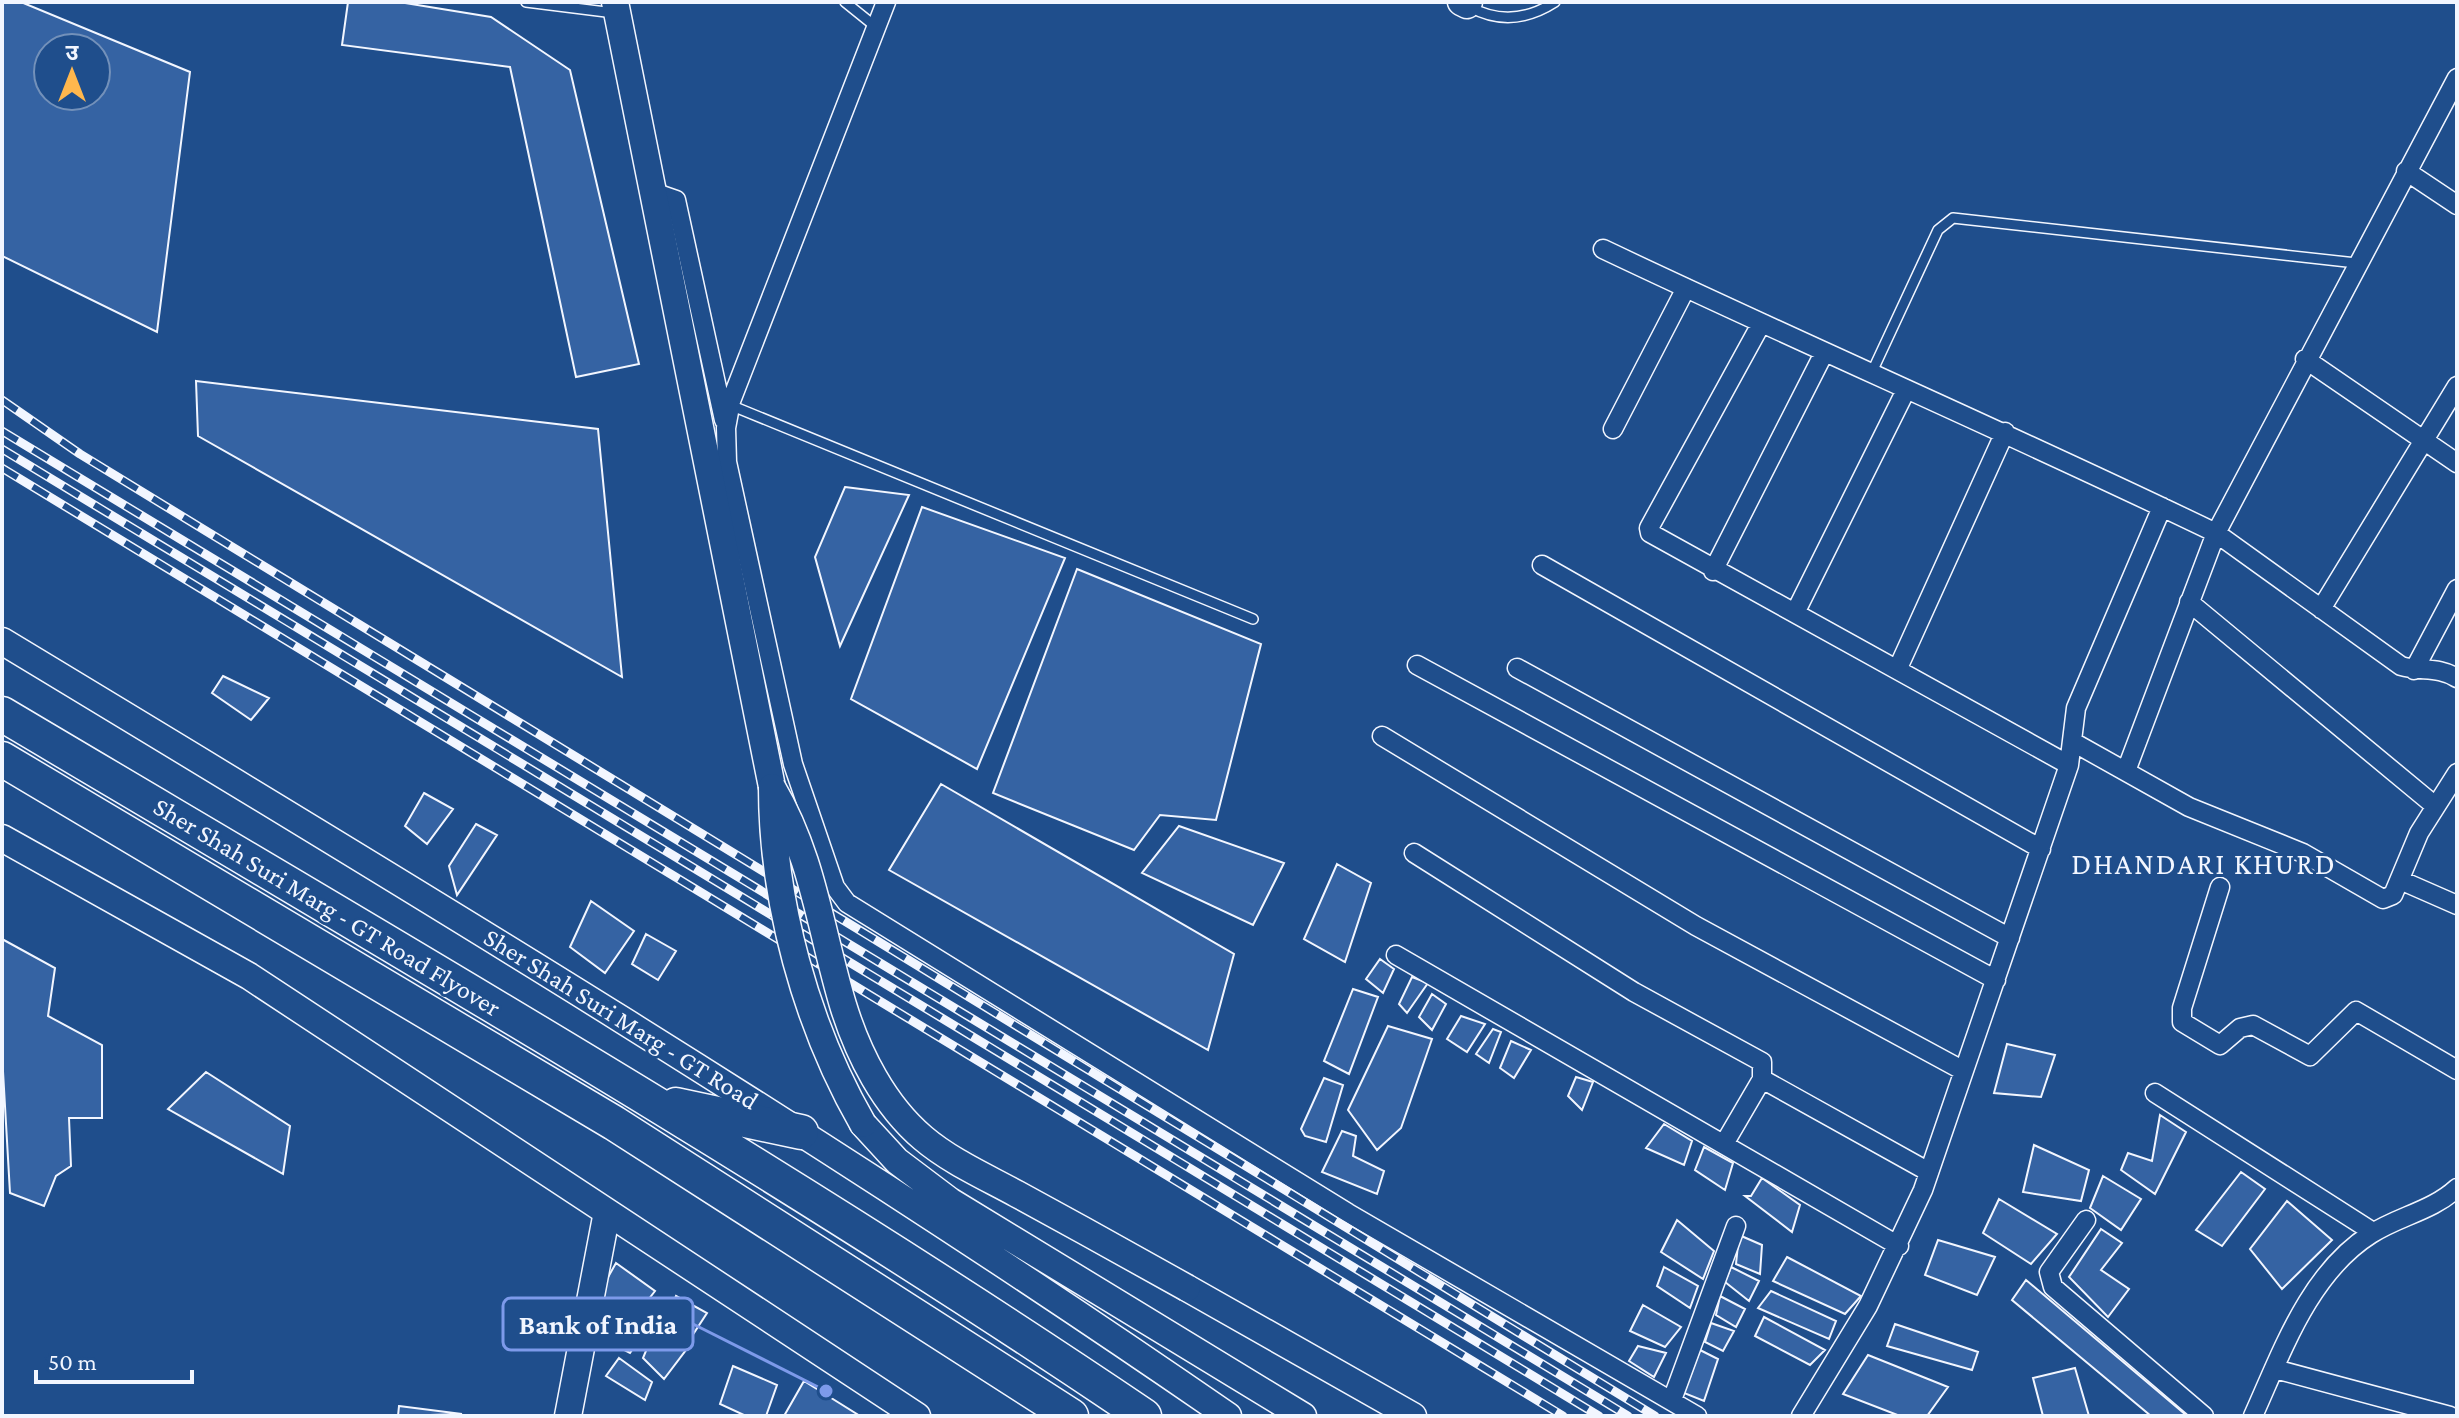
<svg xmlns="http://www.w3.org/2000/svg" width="2459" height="1418" viewBox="0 0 2459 1418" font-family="'Crimson Pro','Noto Sans Devanagari',serif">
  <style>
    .building { fill: #3563a3; stroke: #f2f6ff; stroke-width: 2; fill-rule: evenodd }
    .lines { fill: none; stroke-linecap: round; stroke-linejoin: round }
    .lane-casing { stroke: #f2f6ff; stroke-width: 12 }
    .street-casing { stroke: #f2f6ff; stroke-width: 21 }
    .secondary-casing { stroke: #f2f6ff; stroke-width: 29 }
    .highway-casing { stroke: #f2f6ff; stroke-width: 37 }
    .lane { stroke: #1f4e8c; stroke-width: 9 }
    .street { stroke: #1f4e8c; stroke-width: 18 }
    .secondary { stroke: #1f4e8c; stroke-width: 26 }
    .highway { stroke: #1f4e8c; stroke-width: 34 }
    .rail-casing { stroke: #f2f6ff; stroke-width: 9 }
    .rail { stroke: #1f4e8c; stroke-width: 6; stroke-dasharray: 18; stroke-linecap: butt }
    .secondary-bridge-casing { stroke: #f2f6ff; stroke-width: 29; stroke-linecap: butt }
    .secondary-bridge { stroke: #1f4e8c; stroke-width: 26 }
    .labels { text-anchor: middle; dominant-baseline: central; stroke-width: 6; stroke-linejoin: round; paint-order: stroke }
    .street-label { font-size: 26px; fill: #f2f6ff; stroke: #1f4e8c }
    .quarter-label { font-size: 30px; letter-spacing: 2px; fill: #f2f6ff; stroke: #1f4e8c }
    .leader { fill: none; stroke: #7d9aea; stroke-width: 3 }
    .callout-dot { fill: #7d9aea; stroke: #1f4e8c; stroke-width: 3 }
    .callout { fill: #1f4e8c; stroke: #7d9aea; stroke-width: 3 }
    .callout-label { font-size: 28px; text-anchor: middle; font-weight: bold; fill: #f2f6ff }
  </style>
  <rect width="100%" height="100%" fill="#1f4e8c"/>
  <!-- building -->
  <path class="building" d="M2 2H21L190 72 157 332 2 256ZM48 48H96V96H48Z
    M348 2H399L491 17 570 70 639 364 576 377 510 67 342 45Z
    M196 381 598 429 622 677 198 436Z
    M845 487 909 495 840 646 815 557Z
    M922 507 1065 558 977 769 851 699Z
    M1077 569 1261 644 1216 820 1160 815 1134 850 993 793Z
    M223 676 269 698 251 720 212 693Z
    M941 784 1234 954 1208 1050 889 870Z
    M424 793 453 809 427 844 405 826Z
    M476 824 497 835 457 895 449 866Z
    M1179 826 1284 863 1253 925 1142 873Z
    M1337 864 1371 883 1345 962 1304 939Z
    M591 901 634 931 605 973 570 947Z
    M646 934 676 951 658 980 632 964Z
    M2 939 55 968 48 1016 102 1045V1118H69L71 1166 56 1176 44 1206 10 1193 2 1054Z
    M1380 959 1394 969 1383 993 1366 979Z
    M1412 977 1428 983 1407 1013 1399 1004Z
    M1353 989 1378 997 1349 1074 1324 1061Z
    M1432 994 1446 1004 1432 1030 1419 1017Z
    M1461 1016 1485 1024 1467 1052 1447 1039Z
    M1388 1026 1432 1039 1401 1128 1377 1150 1348 1110Z
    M1493 1029 1501 1032 1489 1063 1476 1054Z
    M1511 1041 1531 1050 1514 1078 1500 1068Z
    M2007 1044 2055 1055 2041 1097 1994 1093Z
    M206 1072 290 1126 283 1174 168 1109Z
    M1576 1077 1593 1082 1582 1110 1568 1096Z
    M1324 1078 1343 1085 1326 1142 1305 1136 1301 1129Z
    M2160 1115 2186 1132 2155 1194 2121 1170 2128 1153 2152 1161Z
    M1664 1124 1692 1141 1684 1165 1646 1148Z
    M1342 1131 1356 1136 1353 1156 1384 1171 1377 1194 1322 1172Z
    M2034 1145 2089 1170 2081 1201 2023 1192Z
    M1704 1147 1733 1163 1725 1190 1695 1170Z
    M2241 1172 2265 1189 2222 1246 2196 1230Z
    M2103 1176 2141 1199 2121 1230 2090 1208Z
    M1762 1178 1800 1205 1792 1232 1745 1196H1751Z
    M1999 1199 2057 1234 2031 1264 1983 1233Z
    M2287 1201 2332 1240 2282 1289 2250 1249Z
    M1677 1220 1714 1251 1703 1279 1661 1252Z
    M2101 1229 2122 1243 2101 1270 2129 1289 2108 1317 2069 1277Z
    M1739 1235 1762 1245 1760 1274 1736 1264Z
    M1938 1240 1995 1257 1977 1295 1925 1275Z
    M1787 1257 1861 1296 1845 1314 1773 1281Z
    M616 1263 655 1291 634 1318 598 1295Z
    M1664 1267 1698 1286 1690 1308 1657 1286Z
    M1731 1267 1759 1281 1749 1301 1725 1282Z
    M2026 1280 2186 1415V1416H2151L2012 1300Z
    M1771 1291 1836 1321 1829 1339 1758 1308Z
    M676 1296 707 1313 692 1336 665 1325Z
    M1720 1296 1745 1309 1736 1327 1716 1315Z
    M1643 1305 1681 1327 1665 1347 1630 1331Z
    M608 1315 645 1331 630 1353 595 1335Z
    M1764 1317 1825 1350 1810 1365 1755 1336Z
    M1711 1323 1734 1331 1723 1351 1705 1342Z
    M1895 1324 1978 1352 1972 1370 1887 1346Z
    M655 1329 689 1346 664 1379 643 1358Z
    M1638 1346 1666 1353 1654 1377 1629 1361Z
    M1700 1350 1718 1359 1704 1401 1684 1393Z
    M1868 1355 1948 1387 1927 1416H1900L1843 1394Z
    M619 1358 652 1382 645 1400 606 1376Z
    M733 1366 777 1385 766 1416H746L720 1404Z
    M2075 1368 2089 1416H2043L2033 1378Z
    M804 1381 860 1416H784Z
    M399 1406 462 1414 398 1416Z"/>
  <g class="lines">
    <defs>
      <path id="lane" d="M526 2 614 13
        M845 2 876 27
        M1470 7C1499 23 1527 20 1555 2
        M1871 374 1938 230 1953 218 2356 263
        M730 405 1253 619"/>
      <path id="street" d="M886 2 731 401 726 428 727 462 793 764 835 887 847 903 1348 1213 1697 1416
        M2457 78 2216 533 2401 666C2421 672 2438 666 2457 678
        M2406 171 2457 205
        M653 192 676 200 724 420
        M1603 249C1807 346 2013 435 2216 533L2126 771
        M1761 324 1649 528 1650 533 2069 765
        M2305 359 2457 463
        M1613 429 1686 288
        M1542 565 2041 849
        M1713 571 1824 353
        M2189 602 2434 805
        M2321 609 2457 386
        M1795 613 1906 390
        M1417 665 1996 980
        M1517 668 2010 938
        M1898 668 2005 432
        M2414 670 2457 589
        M1382 736 1696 926 1962 1070
        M2073 742 2189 807 2303 853 2383 899 2393 895 2419 833 2457 773
        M1414 853 1634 992 1762 1062V1079L1724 1144
        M2400 880 2457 905
        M2220 887 2182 1008V1022L2220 1045 2240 1028 2253 1025 2310 1056 2356 1011 2457 1070
        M1396 955 1899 1246
        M1762 1079 1929 1172
        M2155 1093 2373 1232
        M2086 1220 2049 1272 2053 1287 2204 1416
        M2275 1369 2450 1416
        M1672 1400 1736 1226
        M1801 1416 1868 1306 1923 1190 2069 765 2076 708 2162 507
        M2253 1416C2282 1352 2309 1273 2371 1234 2399 1216 2432 1211 2457 1188"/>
      <path id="secondary" d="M615 2 772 787
        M1461 2 1467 5 1469 2
        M2 641C416 891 830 1141 1228 1416
        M2 838 249 976 917 1416
        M863 1124 897 1161 950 1201 1303 1416
        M1187 1288 1413 1416
        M568 1416 607 1212"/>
      <path id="highway" d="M2 714C386 942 774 1166 1144 1416
        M2 759 614 1123 1071 1416
        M676 1105 801 1132"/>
    </defs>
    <!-- lane casing -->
    <use href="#lane" class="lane-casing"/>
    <!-- street casing -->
    <use href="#street" class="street-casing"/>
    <!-- secondary casing -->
    <use href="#secondary" class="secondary-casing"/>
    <!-- highway casing -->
    <use href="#highway" class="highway-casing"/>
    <!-- lane -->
    <use href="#lane" class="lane"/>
    <!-- street -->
    <use href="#street" class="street"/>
    <!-- secondary -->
    <use href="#secondary" class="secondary"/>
    <!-- highway -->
    <use href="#highway" class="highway"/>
    <defs>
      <path id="rail" d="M2 400 80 454 1655 1416
        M2 431 1628 1416
        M2 449 1599 1416
        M2 468 1563 1416"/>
    </defs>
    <!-- rail casing -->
    <use href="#rail" class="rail-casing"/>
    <!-- rail -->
    <use href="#rail" class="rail"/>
    <defs>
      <path id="secondary-bridge" d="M772 787C813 857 820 928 843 1005 858 1054 884 1105 923 1138 950 1161 986 1177 1017 1194 1074 1225 1130 1256 1187 1288
        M772 787C772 901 806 1025 863 1124"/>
    </defs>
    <!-- secondary-bridge casing -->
    <use href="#secondary-bridge" class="secondary-bridge-casing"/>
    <!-- secondary-bridge -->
    <use href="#secondary-bridge" class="secondary-bridge"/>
  </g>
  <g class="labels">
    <!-- street labels -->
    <g class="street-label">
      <text transform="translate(327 907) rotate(31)">Sher Shah Suri Marg - GT Road Flyover</text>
      <text transform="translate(621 1019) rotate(32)">Sher Shah Suri Marg - GT Road</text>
    </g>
    <!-- quarter labels -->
    <g class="quarter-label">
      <text x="2204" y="863">DHANDARI KHURD</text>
    </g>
  </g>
  <!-- callouts -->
  <path class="leader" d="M826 1391L693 1324"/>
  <circle class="callout-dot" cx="826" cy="1391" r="8"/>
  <rect class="callout" x="503" y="1298" width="190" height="52" rx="8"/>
  <g class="callout-label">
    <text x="598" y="1334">Bank of India</text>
  </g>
  <!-- border -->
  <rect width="2459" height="1418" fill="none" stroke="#f2f6ff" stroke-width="8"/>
  <!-- north arrow -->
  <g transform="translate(72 72)"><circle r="38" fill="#1f4e8c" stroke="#7391ba" stroke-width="2"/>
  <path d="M0-6L14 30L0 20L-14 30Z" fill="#ffb74d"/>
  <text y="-12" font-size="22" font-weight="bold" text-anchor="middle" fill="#f2f6ff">उ</text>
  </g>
  <!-- scale -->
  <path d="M36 1370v12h156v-12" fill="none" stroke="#f2f6ff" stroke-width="4"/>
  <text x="48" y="1370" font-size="24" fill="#f2f6ff" stroke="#1f4e8c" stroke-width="6" paint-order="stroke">50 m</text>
</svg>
